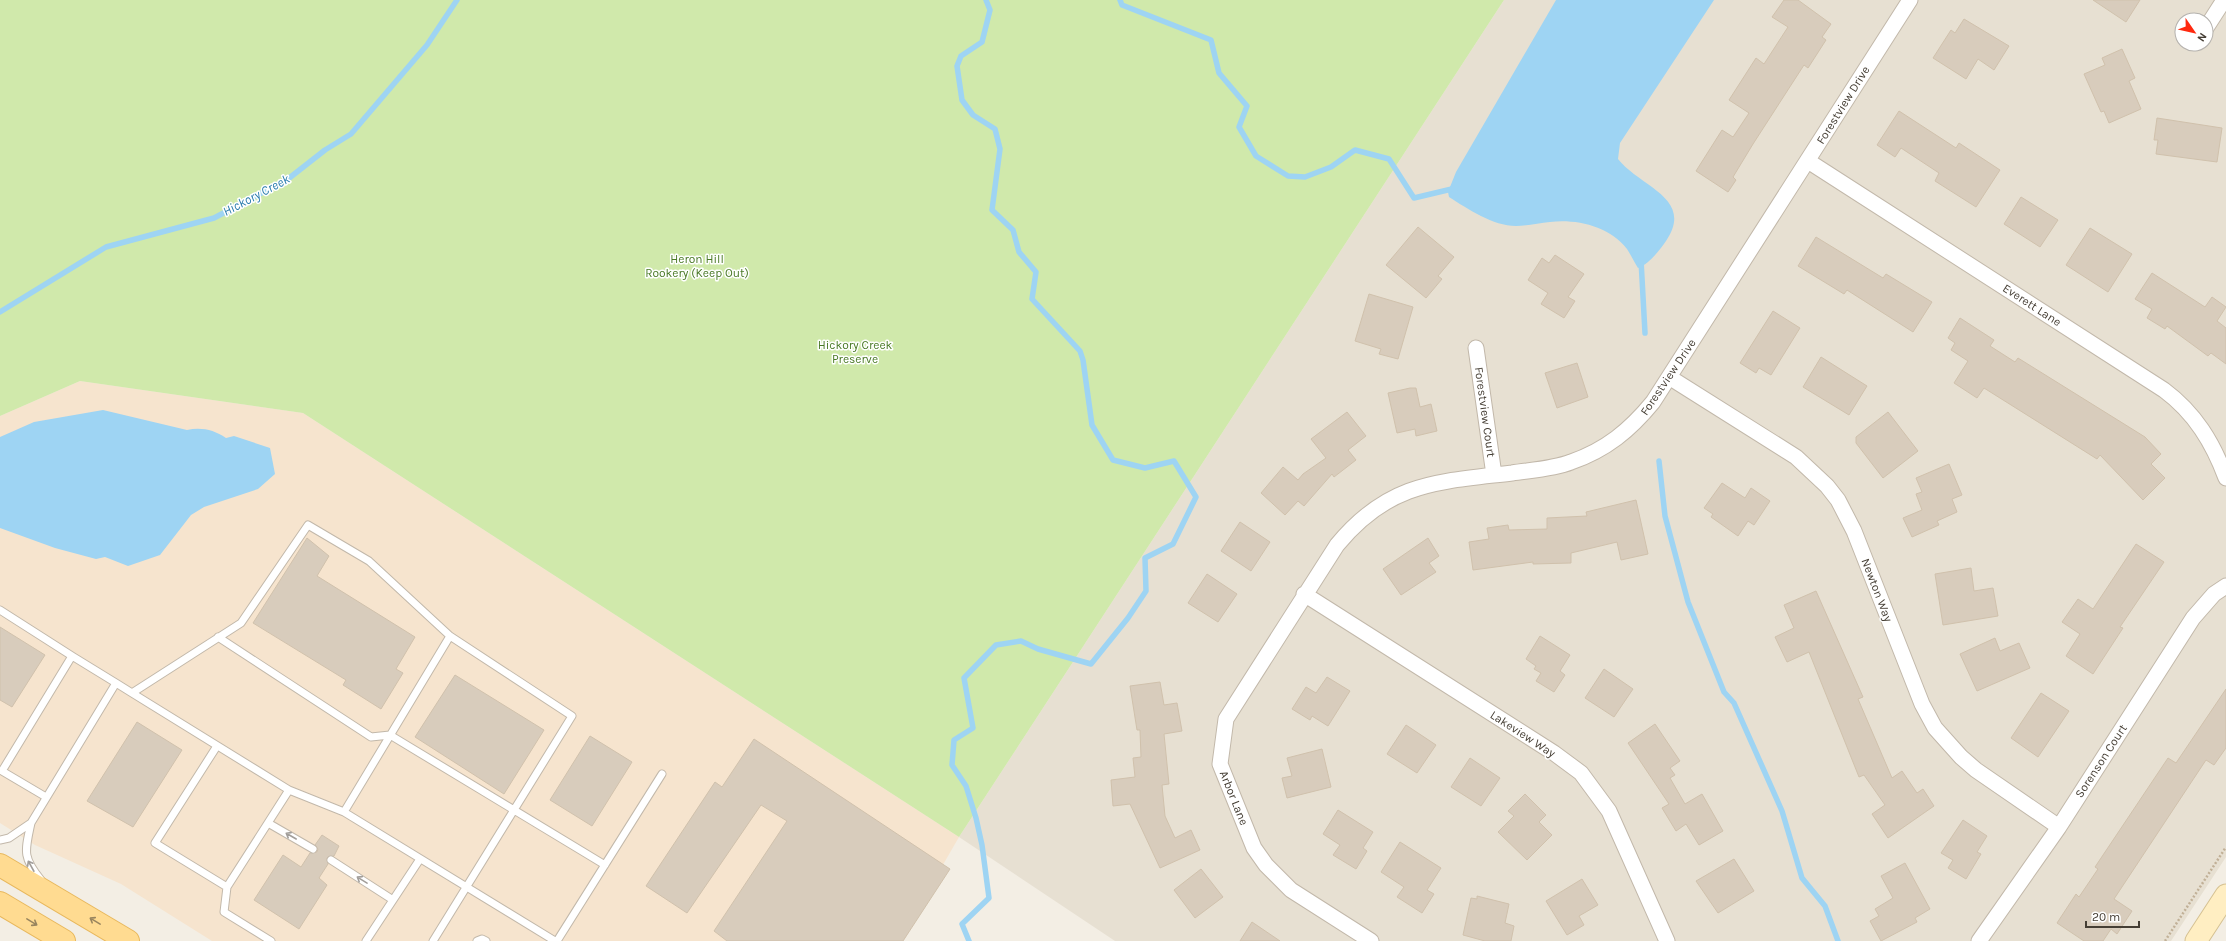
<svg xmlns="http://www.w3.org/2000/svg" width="2226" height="941" viewBox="0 0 2226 941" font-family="Karla,sans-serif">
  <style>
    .residential { fill: #e7e0d2; fill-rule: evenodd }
    .commercial { fill: #f6e4ce }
    .green { fill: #d0e9ab }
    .water { fill: #9ed4f3 }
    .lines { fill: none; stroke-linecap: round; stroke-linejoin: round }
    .stream { stroke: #9ed4f3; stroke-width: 5.5 }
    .building { fill: #d8ccbc; stroke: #d0c1ac }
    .lane-casing { stroke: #c2b8aa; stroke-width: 9 }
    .street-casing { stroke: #c2b8aa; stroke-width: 17 }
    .secondary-casing { stroke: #d5c192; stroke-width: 23 }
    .primary-casing { stroke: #e8b85d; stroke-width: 24 }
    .path { stroke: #c1b097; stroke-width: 2.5; stroke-dasharray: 2 2; stroke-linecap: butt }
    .lane { stroke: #fff; stroke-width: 7 }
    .street { stroke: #fff; stroke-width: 15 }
    .secondary { stroke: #ffeec2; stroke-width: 21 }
    .primary { stroke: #ffdb91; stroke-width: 22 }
    .oneway { stroke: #a29e9a }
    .oneway2 { stroke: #99855e }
    .labels { text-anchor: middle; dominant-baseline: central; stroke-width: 3; stroke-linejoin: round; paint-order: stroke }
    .street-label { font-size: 12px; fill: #453e34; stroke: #fff }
    .park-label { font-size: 12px; fill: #497925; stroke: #fff }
    .water-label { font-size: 13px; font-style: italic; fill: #287bad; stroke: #fff }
  </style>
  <rect width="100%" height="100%" fill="#f3eee4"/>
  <!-- residential -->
  <path class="residential" d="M1504 0H2226V857L2171 941H1115L959 837ZM2182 20H2206V44H2182Z"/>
  <!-- commercial -->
  <path class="commercial" d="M80 381 303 413 959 837 899 941H212L121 884 35 845 0 823V416Z"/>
  <!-- green -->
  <path class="green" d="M0 0H1504L959 837 303 413 80 381 0 416Z"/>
  <!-- water -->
  <path class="water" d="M1556 0H1714L1620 143 1618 159C1640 187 1695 198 1666 241 1659 251 1649 264 1638 268 1634 262 1631 255 1627 249 1609 226 1577 219 1550 222 1539 223 1527 226 1516 226 1493 226 1468 209 1449 197L1448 192 1456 172Z
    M103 410 187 430C202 427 214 430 226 438L234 436 270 448 275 474 258 489 204 507 191 515 160 555 128 566 105 557 96 559 55 548 0 528V437L34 422Z"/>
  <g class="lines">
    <!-- stream -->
    <path class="stream" d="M1120 0 1122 5 1211 40 1219 73 1247 106 1239 127 1256 156 1288 176 1305 177 1331 167 1355 150 1389 159 1414 198 1456 188
      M1641 260 1645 333
      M0 312 106 247 214 218 288 179 325 150 351 134 427 45 457 0
      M1659 461 1665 516 1688 602 1724 692 1734 703 1782 811 1802 878 1825 906 1838 941
      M969 941 962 924 989 898 982 845 976 818 966 786 952 765 954 740 973 728 964 678 996 645 1021 641 1038 649 1091 664 1128 618 1146 591 1145 558 1173 544 1196 497 1174 461 1145 468 1113 460 1092 425 1083 360 1080 351 1032 299 1036 272 1019 252 1013 230 992 210 1000 149 995 129 973 115 962 100 957 66 961 56 982 42 990 10 986 0"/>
  </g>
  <!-- building -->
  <path class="building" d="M1784 0H1798L1831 24 1822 37 1826 40 1808 68 1804 65 1753 144 1733 177 1736 180 1728 192 1696 171 1722 130 1733 137 1749 113 1729 100 1756 58 1764 64 1788 27 1772 17Z
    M2093 0H2140L2126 22Z
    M1964 19 2009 46 1994 70 1978 59 1966 79 1933 58 1951 30 1955 33Z
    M2122 49 2135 78 2129 81 2141 109 2109 123 2104 111 2101 112 2084 74 2105 65 2102 58Z
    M1899 111 1956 148 1959 143 2000 170 1976 207 1935 181 1939 173 1901 148 1895 157 1877 145Z
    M2157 118 2222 128 2217 162 2156 154 2158 140H2154Z
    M2021 197 2058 220 2040 247 2004 224Z
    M1418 227 1454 257 1438 276 1442 279 1426 298 1386 265Z
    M2090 228 2132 254 2108 292 2066 265Z
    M1816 237 1883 278 1886 274 1932 302 1913 332 1847 290 1844 294 1798 266Z
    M1555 255 1584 274 1568 297 1575 301 1564 318 1541 304 1548 293 1528 280 1542 258 1549 263Z
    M2152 273 2205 307 2212 297 2226 307 2217 321 2226 328V364L2211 353 2208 356 2167 326 2165 329 2147 318 2152 309 2135 299Z
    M1369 294 1413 307 1398 359 1379 354 1381 349 1355 341Z
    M1773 311 1800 328 1771 375 1759 368 1756 373 1740 363Z
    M1960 318 1994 340 1990 346 2015 362 2018 358 2145 437 2161 454 2151 464 2165 478 2143 500 2100 455 2097 459 1984 388 1977 398 1954 383 1968 361 1951 350 1955 343 1948 338Z
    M1821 357 1867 386 1849 415 1803 387Z
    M1577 363 1588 397 1557 408 1545 373Z
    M1410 388H1416L1420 407 1431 404 1437 431 1416 436 1415 429 1397 433 1388 393Z
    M1347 412 1366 436 1348 450 1356 460 1334 477 1332 474 1304 506 1298 501 1285 515 1261 493 1283 467 1298 480 1303 474 1326 458 1311 439Z
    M1888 412 1918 451 1883 478 1856 443V437Z
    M1949 464 1962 495 1952 499 1957 512 1937 521 1939 525 1912 537 1903 518 1922 510 1916 494 1922 492 1916 478Z
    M1722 483 1745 498 1751 488 1770 501 1754 525 1748 521 1738 536 1711 517 1713 514 1704 508Z
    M1636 500 1648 554 1621 560 1617 542 1571 553V563L1533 564V562L1473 570 1469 542 1489 539 1487 528 1508 525 1509 530 1547 529V518L1587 516 1586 512Z
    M1240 522 1270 542 1251 571 1221 551Z
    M307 538 329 556 317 576 415 637 396 669 403 673 381 709 343 685 346 680 253 623Z
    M1428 538 1439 556 1429 563 1436 572 1401 595 1383 569Z
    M2136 544 2164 562 2120 627 2123 628 2093 674 2066 656 2080 634 2062 622 2078 599 2093 609Z
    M1971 568 1974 591 1993 588 1998 616 1943 625 1935 574Z
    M1207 574 1237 594 1218 622 1188 603Z
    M1816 591 1863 697 1858 699 1892 778 1902 771 1917 793 1923 789 1934 806 1888 838 1872 814 1885 805 1864 775 1859 777 1809 652 1787 662 1775 637 1794 628 1784 605Z
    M0 627 45 655 12 707 0 700Z
    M1540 636 1570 655 1560 671 1565 675 1554 692 1536 681 1541 673 1534 669 1536 666 1526 659Z
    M1995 638 2000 651 2019 643 2030 668 1977 691 1960 654Z
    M1604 669 1633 689 1614 717 1585 698Z
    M455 675 544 730 504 794 415 737Z
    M1327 677 1350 691 1328 726 1312 716 1310 720 1292 709 1306 687 1316 693Z
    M1160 682 1164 705 1177 703 1182 731 1164 734 1169 784 1162 785 1165 816 1175 838 1191 830 1200 850 1160 868 1130 804 1113 806 1111 780 1135 777 1133 758 1141 757 1140 730H1137L1130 686Z
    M2226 689V748L2214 765 2206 760 2114 899 2132 911 2117 934 2111 929 2103 941H2084L2057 923 2076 894 2079 897 2098 869 2095 867 2168 758 2176 763Z
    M2041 693 2069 711 2038 757 2011 738Z
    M137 722 182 750 133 827 87 801Z
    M1655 724 1680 761 1670 768 1675 775 1670 778 1685 804 1702 794 1723 831 1699 845 1686 824 1676 831 1662 808 1669 804 1628 743Z
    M1406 725 1436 745 1417 773 1387 754Z
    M590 736 632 762 592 826 550 800Z
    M754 739 950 869 903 941H727L714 931 787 821 761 805 687 913 646 886 715 782 722 787Z
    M1322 749 1331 787 1287 798 1282 778 1292 776 1287 758Z
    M1470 758 1500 778 1481 806 1451 787Z
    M1525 794 1546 815 1539 822 1552 835 1527 860 1498 832 1514 816 1508 811Z
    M1338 810 1373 832 1363 848 1367 851 1356 869 1333 855 1340 845 1323 834Z
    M1963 820 1987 836 1977 852 1981 854 1966 879 1948 868 1953 860 1941 853Z
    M322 835 339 846 334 856 327 858 328 864 319 878 327 885 299 929 254 900 283 855 301 867 310 853 317 852 318 849 315 845Z
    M1400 842 1441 868 1427 890 1434 894 1422 913 1397 897 1404 887 1381 872Z
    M1734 859 1754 891 1718 913 1696 881Z
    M1905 863 1930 909 1915 918 1917 922 1881 941 1870 921 1879 916 1875 909 1893 898 1881 876Z
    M1201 869 1223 897 1195 918 1174 890Z
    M1582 879 1598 905 1579 916 1584 925 1567 935 1546 901Z
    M1477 896 1509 904 1505 923 1514 926 1511 941H1485L1463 935 1471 898 1477 899Z
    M1252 922 1280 941H1240Z"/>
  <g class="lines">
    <defs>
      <path id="lane" d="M0 610 72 656
        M218 637 371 737 390 735 605 865
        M132 693 289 790 344 812 555 941
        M217 746 155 843 227 887
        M46 797 2 771 72 656 116 683
        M344 812 450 636
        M268 823 313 849
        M0 840 9 838 31 823
        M331 860 393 900
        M41 880C22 857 25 851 31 823L116 683 132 693 241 623 308 525 369 561 450 636 572 716 433 941
        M271 941 224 912 227 887 289 790
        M366 941 420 859
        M477 941 482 939 486 941
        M557 941 662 774"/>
      <path id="street" d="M2206 28 2224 0
        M1808 161 2164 390C2195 413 2213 443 2226 478
        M1476 348 1494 475
        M1669 377 1796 457 1827 486 1838 500 1854 531 1922 704 1935 728 1961 757 1976 770 2059 827
        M1304 594 1554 753 1581 773 1609 811 1667 941
        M1371 941 1291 890 1266 865 1254 848 1220 764 1226 719 1337 545C1389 482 1436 482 1512 473 1532 470 1553 469 1571 462 1606 450 1630 430 1653 402L1910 0
        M1979 941 2059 827 2193 618 2214 594 2226 586"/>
      <path id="secondary" d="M2196 941 2226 895"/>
      <path id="primary" d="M0 865 128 941
        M0 903 64 941"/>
    </defs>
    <!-- lane casing -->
    <use href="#lane" class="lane-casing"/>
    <!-- street casing -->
    <use href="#street" class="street-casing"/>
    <!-- secondary casing -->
    <use href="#secondary" class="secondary-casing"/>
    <!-- primary casing -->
    <use href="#primary" class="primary-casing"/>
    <!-- path -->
    <path class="path" d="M2165 941 2226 847"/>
    <!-- lane -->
    <use href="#lane" class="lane"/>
    <!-- street -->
    <use href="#street" class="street"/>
    <!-- secondary -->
    <use href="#secondary" class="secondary"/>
    <!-- primary -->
    <use href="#primary" class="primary"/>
  </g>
  <!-- one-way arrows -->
  <defs><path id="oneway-shaft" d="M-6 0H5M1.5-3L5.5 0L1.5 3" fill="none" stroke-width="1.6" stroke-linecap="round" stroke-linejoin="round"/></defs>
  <g class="oneway">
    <use href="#oneway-shaft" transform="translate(291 836) rotate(-150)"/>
    <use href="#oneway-shaft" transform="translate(31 866) rotate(-119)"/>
    <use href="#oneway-shaft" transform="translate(362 880) rotate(-148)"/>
  </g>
  <g class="oneway2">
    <use href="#oneway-shaft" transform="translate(95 921) rotate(-149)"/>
    <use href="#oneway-shaft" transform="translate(32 922) rotate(31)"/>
  </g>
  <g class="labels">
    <!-- street labels -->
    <g class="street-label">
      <text transform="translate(1843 105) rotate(-58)">Forestview Drive</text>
      <text transform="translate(2032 305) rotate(33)">Everett Lane</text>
      <text transform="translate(1668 377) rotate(-56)">Forestview Drive</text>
      <text transform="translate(1485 412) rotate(82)">Forestview Court</text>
      <text transform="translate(1877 590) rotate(69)">Newton Way</text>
      <text transform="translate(1523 734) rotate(33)">Lakeview Way</text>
      <text transform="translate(2101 761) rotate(-57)">Sorenson Court</text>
      <text transform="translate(1234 798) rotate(68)">Arbor Lane</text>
    </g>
    <!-- park labels -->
    <g class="park-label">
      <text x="697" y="259">Heron Hill<tspan x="697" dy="14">Rookery (Keep Out)</tspan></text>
      <text x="855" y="345">Hickory Creek<tspan x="855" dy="14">Preserve</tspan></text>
    </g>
    <!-- water labels -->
    <g class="water-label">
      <text transform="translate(256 195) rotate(-28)">Hickory Creek</text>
    </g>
  </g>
  <!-- north arrow -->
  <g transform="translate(2194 32) rotate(124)"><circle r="19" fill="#ffffff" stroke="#b5b2ae"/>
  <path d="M0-3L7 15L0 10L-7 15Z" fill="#ff290f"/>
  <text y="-6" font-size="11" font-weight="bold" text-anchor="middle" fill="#453e34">N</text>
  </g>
  <!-- scale -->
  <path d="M2086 921v6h53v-6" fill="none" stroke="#453e34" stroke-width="2"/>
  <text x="2092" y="921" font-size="12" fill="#453e34" stroke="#ffffff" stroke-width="3" paint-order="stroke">20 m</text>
</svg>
